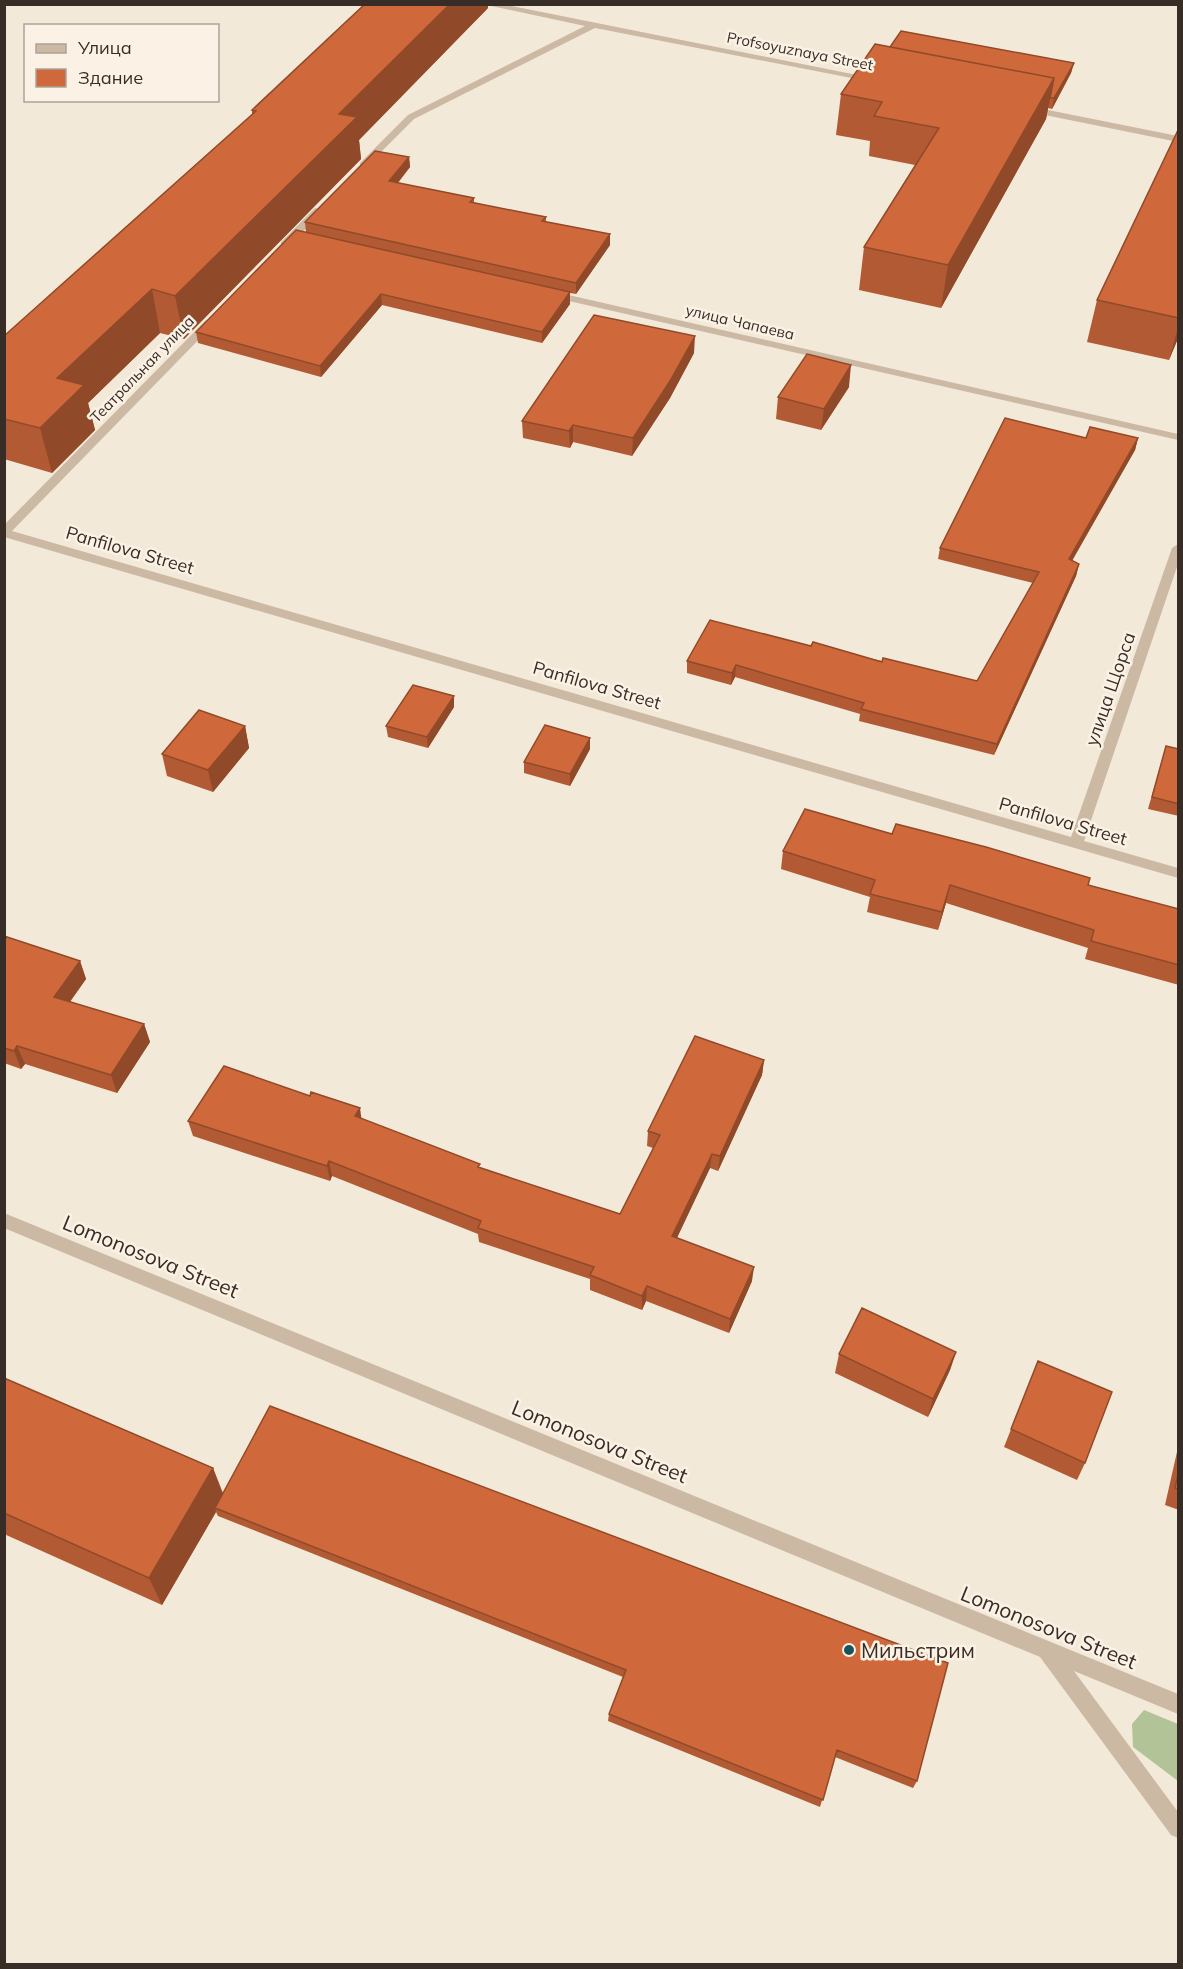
<svg xmlns="http://www.w3.org/2000/svg" width="1183" height="1969" viewBox="0 0 1183 1969" font-family="Mulish,sans-serif">
  <style>
    .green { fill: #b2c398 }
    .lines { fill: none; stroke-linecap: round; stroke-linejoin: round }
    .minor { fill: #ccb9a4; fill-rule: evenodd }
    .wall { fill: #b25a33 }
    .shaded-wall { fill: #914a29 }
    .building { fill: #cf693b; stroke: #914a29; stroke-width: 1.5 }
    .poi-dot { fill: #19535c; stroke: #fbf2e5; stroke-width: 2 }
    .labels { text-anchor: middle; dominant-baseline: central; stroke-width: 5; stroke-linejoin: round; paint-order: stroke }
    .far-street-label { font-size: 15px; fill: #372d26; stroke: #fbf2e5 }
    .street-label { font-size: 18px; fill: #372d26; stroke: #fbf2e5 }
    .near-street-label { font-size: 21px; fill: #372d26; stroke: #fbf2e5 }
    .near-poi-label { font-size: 21px; fill: #372d26; stroke: #fbf2e5; text-anchor: start }
  </style>
  <rect width="100%" height="100%" fill="#f3e9d9"/>
  <!-- green -->
  <path class="green" d="M1144 1710 1178 1724V1781L1133 1747 1132 1724Z"/>
  <g class="lines">
    <!-- minor -->
    <path class="minor" d="M482 4H502L877 79 872 82 595 28 414 119 366 167H360V163L408 115 585 26Z
      M1028 106 1178 136V142L1025 111V107Z
      M315 208 324 210 289 246H281V242Z
      M551 291 1178 434V440L547 296 546 294Z
      M210 319 215 322 214 324 12 531 1071 837 1172 548 1178 544V564L1084 841 1178 868V878L4 537V525L206 320Z
      M4 1213 1178 1694V1714L1074 1671 1178 1812V1838L1171 1835 1040 1657 4 1228Z"/>
  </g>
  <!-- wall -->
  <path class="wall" d="M488 8 359 140 361 159 184 339 160 333 88 403 95 430 52 473 4 459V336L252 115V110Z
    M890 47 1074 63 1071 73 1052 109 1048 108 1046 119 941 308 859 290 864 247 915 165 869 156 870 141 836 135 841 94Z
    M1179 128V336L1169 360 1087 342 1097 300Z
    M409 157 410 167 398 183 474 198V203L546 217V222L610 234V245L576 294 570 293V304L542 343 382 305 321 377 198 343 196 332 306 233 305 222Z
    M694 353 670 398 632 456 573 442 570 448 523 438 522 421Z
    M849 387 821 430 776 419 778 397Z
    M1086 438H1138L1135 450 1072 561 1079 564 1076 576 994 755 859 721 860 714 735 677 731 685 687 673V661L811 646 977 681 1033 583 938 559 940 548Z
    M454 696V707L428 748 388 737 386 726Z
    M245 726 249 748 213 792 167 776 162 754Z
    M590 738V749L570 786 524 773V762Z
    M1166 746 1179 749V816L1148 809Z
    M892 834 1179 909V985L1085 959 1088 948 946 903 938 930 867 912 870 897 781 869 783 851Z
    M4 936 80 961 86 979 70 1002 144 1024 150 1042 117 1093 25 1064 21 1069 4 1063Z
    M764 1060 762 1075 718 1171 710 1168 677 1238 752 1281 729 1333 646 1301 642 1310 590 1290V1279L479 1242 478 1234 332 1176 330 1181 193 1136 188 1121 361 1118 481 1168 620 1214 653 1148 647 1146 648 1131Z
    M956 1352 950 1370 928 1417 835 1373 839 1354Z
    M1038 1361 1085 1463 1077 1480 1004 1447Z
    M4 1378 213 1468 223 1493 917 1781 913 1788 835 1757 820 1807 608 1721 609 1714 623 1677 218 1516 216 1512 162 1605 4 1534Z
    M1179 1443V1510L1165 1505Z"/>
  <!-- shaded-wall -->
  <path class="shaded-wall" d="M450 4H488V8L359 140 361 159 184 339 175 296 339 114Z
    M1074 63 1071 73 1052 109 1054 98Z
    M1054 78 1046 119 941 308 948 265Z
    M409 157 410 167 390 192 389 181Z
    M610 234V245L576 294V283Z
    M152 289 160 333 88 403 95 430 52 473 40 428 57 378Z
    M570 292V304L542 343V332Z
    M381 294 382 305 321 377 320 366Z
    M1179 324V336L1169 360Z
    M695 336 694 353 670 398 632 456 633 438Z
    M851 365 849 387 821 430 824 409Z
    M573 425V442L570 448 569 431Z
    M1138 438 1135 450 1066 571 1069 559Z
    M1079 564 1076 576 994 755 997 744Z
    M736 665 735 677 731 685 732 673Z
    M454 696V707L428 748 427 737Z
    M245 726 249 748 213 792 208 770Z
    M590 738V749L570 786V774Z
    M950 885 946 903 938 930 942 912Z
    M80 961 86 979 60 1015 54 997Z
    M144 1024 150 1042 117 1093 111 1075Z
    M17 1046 25 1064 21 1069 14 1051Z
    M764 1060 762 1075 718 1171 720 1156Z
    M360 1108 362 1123 355 1116Z
    M712 1154 710 1168 671 1250 672 1236Z
    M329 1161 332 1176 330 1181 327 1166Z
    M754 1267 752 1281 729 1333 730 1319Z
    M647 1286 646 1301 642 1310V1296Z
    M956 1352 950 1370 928 1417 933 1399Z
    M213 1468 224 1498 215 1508 216 1512 162 1605 149 1578Z"/>
  <!-- building -->
  <path class="building" d="M365 4H450L339 114 357 117 175 296 152 289 57 378 84 385 40 428 4 419V336L256 111 252 110Z
    M901 31 1074 63 1054 98H1050L1054 78 890 47Z
    M875 44 1054 78 948 265 864 247 939 128 874 116 882 102 841 94Z
    M1179 128V318L1097 300Z
    M375 151 409 157 389 181 474 198 470 202 546 217 542 221 610 234 576 283 305 222Z
    M296 230 570 292 542 332 381 294 320 366 196 332Z
    M594 315 695 336 670 381 633 438 573 425 569 431 522 421Z
    M807 354 851 365 824 409 778 397Z
    M1005 418 1086 438 1090 427 1138 438 1069 559 1079 564 997 744 861 709 864 703 736 665 732 673 687 661 710 620 811 646 813 642 882 662 883 658 977 681 1039 572 940 548Z
    M413 685 454 696 427 737 386 726Z
    M199 710 245 726 208 770 162 754Z
    M545 725 590 738 570 774 524 762Z
    M1166 746 1179 749V804L1152 797Z
    M805 809 892 834 896 824 986 847 1090 878 1088 885 1179 909V965L1091 941 1094 930 950 885 942 912 870 894 875 880 783 851Z
    M4 936 80 961 54 997 144 1024 111 1075 17 1046 14 1051 4 1048Z
    M695 1036 764 1060 720 1156 712 1154 672 1236 754 1267 730 1319 647 1286 642 1296 590 1275 594 1267 478 1228 481 1221 329 1161 327 1166 188 1121 224 1066 310 1096 311 1092 360 1108 355 1116 480 1164 478 1167 620 1214 660 1135 648 1131Z
    M862 1308 956 1352 933 1399 839 1354Z
    M1038 1361 1112 1392 1085 1463 1011 1429Z
    M4 1378 213 1468 149 1578 4 1513Z
    M270 1406 948 1663 917 1781 837 1750 823 1800 609 1714 626 1670 215 1508Z
    M1179 1470V1489L1175 1488Z"/>
  <!-- markers -->
  <circle class="poi-dot" cx="849" cy="1650" r="6"/>
  <g class="labels">
    <!-- far-street labels -->
    <g class="far-street-label">
      <text transform="translate(800 51) rotate(11)">Profsoyuznaya Street</text>
      <text transform="translate(740 322) rotate(13)">улица Чапаева</text>
      <text transform="translate(142 369) rotate(-46)">Театральная улица</text>
    </g>
    <!-- street labels -->
    <g class="street-label">
      <text transform="translate(130 550) rotate(16)">Panfilova Street</text>
      <text transform="translate(597 685) rotate(16)">Panfilova Street</text>
      <text transform="translate(1110 689) rotate(-71)">улица Щорса</text>
      <text transform="translate(1063 821) rotate(16)">Panfilova Street</text>
    </g>
    <!-- near-street labels -->
    <g class="near-street-label">
      <text transform="translate(151 1256) rotate(22)">Lomonosova Street</text>
      <text transform="translate(600 1441) rotate(22)">Lomonosova Street</text>
      <text transform="translate(1049 1627) rotate(22)">Lomonosova Street</text>
    </g>
    <!-- near-poi labels -->
    <g class="near-poi-label">
      <text x="861" y="1650">Мильстрим</text>
    </g>
  </g>
  <!-- border -->
  <rect width="1183" height="1969" fill="none" stroke="#372d26" stroke-width="12"/>
  <!-- legend -->
  <rect x="24" y="24" width="195" height="78" fill="#fbf2e5" stroke="#ada399" stroke-width="1.5"/>
  <rect x="36" y="44" width="30" height="9" fill="#ccb9a4" stroke="#ada399" stroke-width="1.5"/>
  <text x="78" y="54" font-size="18" fill="#372d26">Улица</text>
  <rect x="36" y="69" width="30" height="18" fill="#cf693b" stroke="#ada399" stroke-width="1.5"/>
  <text x="78" y="84" font-size="18" fill="#372d26">Здание</text>
</svg>
